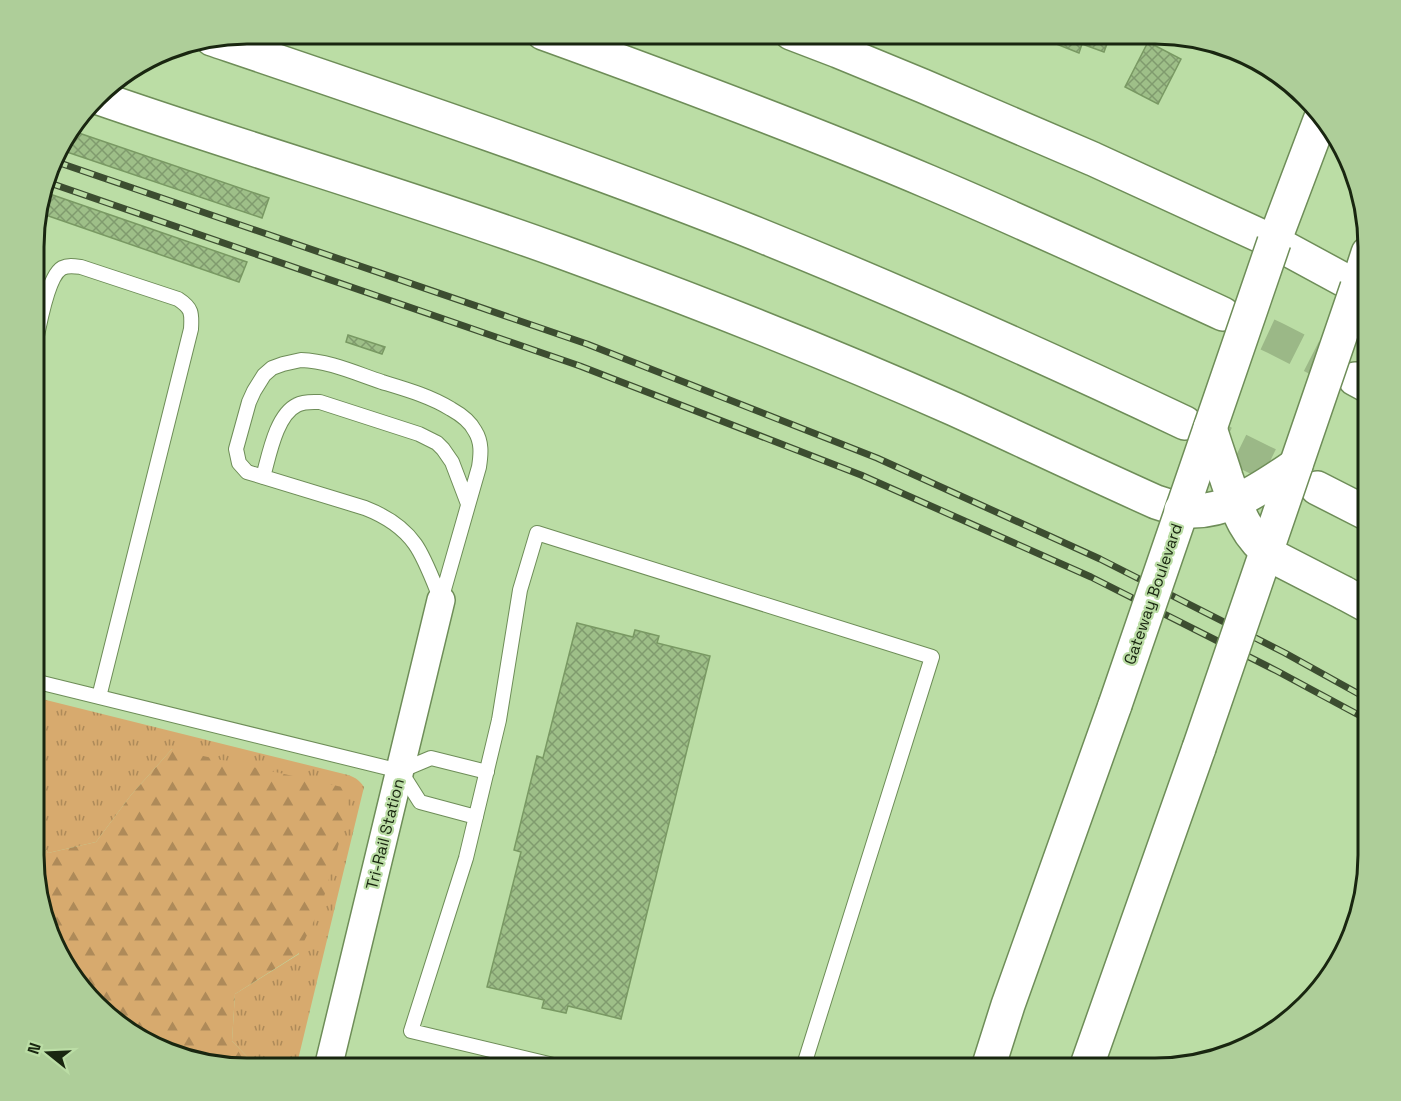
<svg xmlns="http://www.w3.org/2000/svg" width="1401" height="1101" viewBox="0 0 1401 1101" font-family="'Space Grotesk',sans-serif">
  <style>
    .grass { fill: url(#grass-tufts) }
    .forest { fill: url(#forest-firs) }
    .building { fill: url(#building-cross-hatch); stroke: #799963; stroke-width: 1.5 }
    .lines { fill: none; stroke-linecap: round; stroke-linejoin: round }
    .motorway-tunnel { stroke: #9bb887; stroke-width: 33; stroke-dasharray: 33 16; stroke-linecap: butt }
    .service-casing { stroke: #6e8d58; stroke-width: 16 }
    .minor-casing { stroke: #6e8d58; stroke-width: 30 }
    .secondary-casing { stroke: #6e8d58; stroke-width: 36 }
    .motorway-casing { stroke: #6e8d58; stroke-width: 36 }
    .service { stroke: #fff; stroke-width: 14 }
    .minor { stroke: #fff; stroke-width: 27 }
    .secondary { stroke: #fff; stroke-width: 33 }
    .motorway { stroke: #fff; stroke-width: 33 }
    .rail-casing { stroke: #3c4d30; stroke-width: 7 }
    .rail { stroke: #bbdda5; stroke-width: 4.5; stroke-dasharray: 14; stroke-linecap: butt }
    .secondary-bridge-casing { stroke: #6e8d58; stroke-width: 36; stroke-linecap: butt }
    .motorway-bridge-casing { stroke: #6e8d58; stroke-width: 36; stroke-linecap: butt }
    .secondary-bridge { stroke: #fff; stroke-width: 33 }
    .motorway-bridge { stroke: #fff; stroke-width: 33 }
    .labels { text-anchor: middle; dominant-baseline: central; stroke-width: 4.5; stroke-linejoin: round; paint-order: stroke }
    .street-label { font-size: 16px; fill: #192610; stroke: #bbdda5 }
    .rim { fill: none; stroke: #192610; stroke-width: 3 }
  </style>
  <defs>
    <pattern id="grass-tufts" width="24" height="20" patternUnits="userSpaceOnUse" patternTransform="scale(1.5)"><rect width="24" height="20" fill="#d7aa6e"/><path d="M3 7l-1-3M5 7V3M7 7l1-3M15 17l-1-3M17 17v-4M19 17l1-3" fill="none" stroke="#ae8a59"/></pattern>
    <pattern id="forest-firs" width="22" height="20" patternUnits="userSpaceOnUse" patternTransform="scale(1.5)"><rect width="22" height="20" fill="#d7aa6e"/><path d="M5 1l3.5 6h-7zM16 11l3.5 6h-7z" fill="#ae8a59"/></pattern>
    <pattern id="building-cross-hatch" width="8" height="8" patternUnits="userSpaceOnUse" patternTransform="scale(1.5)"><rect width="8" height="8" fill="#9ebf88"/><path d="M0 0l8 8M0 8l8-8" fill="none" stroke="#809b6e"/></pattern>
  </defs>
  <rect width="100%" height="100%" fill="#bbdda5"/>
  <!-- grass -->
  <path class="grass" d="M34 697 344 774C353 776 359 779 364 787L296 1068H258L232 1041 235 994 299 954 172 749 131 795 96 842 48 853 34 829Z"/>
  <!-- forest -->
  <path class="forest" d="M172 749 342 787 349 807 322 904 298 954 235 994 232 1041 258 1068H233L165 1052 105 1015 55 949 33 869 34 829 48 853 96 842 131 795Z"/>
  <!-- building -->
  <path class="building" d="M1058 33H1111L1104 52 1082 44 1079 53 1054 43Z
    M1148 42 1181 59 1158 104 1125 87Z
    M70 130 269 198 262 218 58 149 61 140Z
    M44 192 247 262 239 282 37 212Z
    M348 335 385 347 382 354 346 342Z
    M577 623 633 637 635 630 659 636 657 643 710 656 621 1019 568 1006 566 1013 542 1008 544 1000 487 987 521 852 514 850 537 756 543 758Z"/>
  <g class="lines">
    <!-- motorway-tunnel -->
    <path class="motorway-tunnel" d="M1223 314 1275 338 1354 378
      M1195 428 1307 483"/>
    <defs>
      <path id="service" d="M35 346C38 330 48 276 62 268 68 265 74 266 81 267L178 299C192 308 192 313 191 329L99 697
        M301 360C329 361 355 373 382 382 405 389 430 396 451 409 460 414 470 421 475 431 482 442 481 454 479 467L441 600C434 583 425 558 415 544 403 527 383 515 365 508L247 472 239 463 236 449 249 402 254 391 264 375 272 368 283 364Z
        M263 477C269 456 276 415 297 405 304 401 313 402 320 402L419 434 437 443 443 449 452 462 468 504
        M34 681 400 771 431 758 487 772
        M401 772 420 802 476 817
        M566 1068 411 1031 466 858 499 720 520 590 537 533 932 657 803 1068"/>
      <path id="minor" d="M328 1068 441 600"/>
      <path id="secondary" d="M1274 242 1320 120
        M1357 287 1368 253
        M988 1068 1008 1005 1115 705
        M1086 1068 1199 748"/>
      <path id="motorway" d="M543 33C673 80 802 128 929 182 1028 224 1125 269 1223 314
        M791 33 838 51 923 86 1093 159 1274 242 1368 293
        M212 39C389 99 567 159 742 228 892 288 1039 354 1185 423
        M96 97C251 151 408 196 562 252 694 300 826 352 954 409 1022 440 1089 472 1156 502L1181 510
        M1355 379 1368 386
        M1317 488 1368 514
        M1344 593 1368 606"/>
    </defs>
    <!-- service casing -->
    <use href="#service" class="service-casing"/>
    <!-- minor casing -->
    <use href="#minor" class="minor-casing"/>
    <!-- secondary casing -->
    <use href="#secondary" class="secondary-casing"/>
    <!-- motorway casing -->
    <use href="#motorway" class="motorway-casing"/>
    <!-- service -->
    <use href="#service" class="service"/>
    <!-- minor -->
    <use href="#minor" class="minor"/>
    <!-- secondary -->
    <use href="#secondary" class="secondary"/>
    <!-- motorway -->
    <use href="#motorway" class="motorway"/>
    <defs>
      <path id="rail" d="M54 161 587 344 877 458 1100 559 1285 653 1368 699
        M47 182 580 366 861 475 1091 577 1277 671 1368 720"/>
    </defs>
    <!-- rail casing -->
    <use href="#rail" class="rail-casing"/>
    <!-- rail -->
    <use href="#rail" class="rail"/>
    <defs>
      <path id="secondary-bridge" d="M1115 705 1274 242
        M1199 748 1357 287"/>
      <path id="motorway-bridge" d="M1210 428C1215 444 1221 461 1226 477 1237 509 1245 536 1274 557L1344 593
        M1181 510C1223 517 1263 487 1296 465"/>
    </defs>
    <!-- secondary-bridge casing -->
    <use href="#secondary-bridge" class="secondary-bridge-casing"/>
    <!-- motorway-bridge casing -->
    <use href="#motorway-bridge" class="motorway-bridge-casing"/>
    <!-- secondary-bridge -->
    <use href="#secondary-bridge" class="secondary-bridge"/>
    <!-- motorway-bridge -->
    <use href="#motorway-bridge" class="motorway-bridge"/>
  </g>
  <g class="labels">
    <!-- street labels -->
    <g class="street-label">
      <text transform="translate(1153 594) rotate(-71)">Gateway Boulevard</text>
      <text transform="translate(385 834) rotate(-76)">Tri-Rail Station</text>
    </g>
  </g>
  <!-- crop -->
  <path d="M0 0H1401V1101H0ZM247 44H1155A203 203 0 0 1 1358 247V855A203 203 0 0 1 1155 1058H247A203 203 0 0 1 44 855V247A203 203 0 0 1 247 44Z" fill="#aece99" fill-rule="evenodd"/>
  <path class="rim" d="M247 44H1155A203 203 0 0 1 1358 247V855A203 203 0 0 1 1155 1058H247A203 203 0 0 1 44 855V247A203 203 0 0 1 247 44Z"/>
  <!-- north arrow -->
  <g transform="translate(48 1053) rotate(288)" stroke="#bbdda5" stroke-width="4.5" paint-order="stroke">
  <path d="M0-4.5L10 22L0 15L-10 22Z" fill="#192610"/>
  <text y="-9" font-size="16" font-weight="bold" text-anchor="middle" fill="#192610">N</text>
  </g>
</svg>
